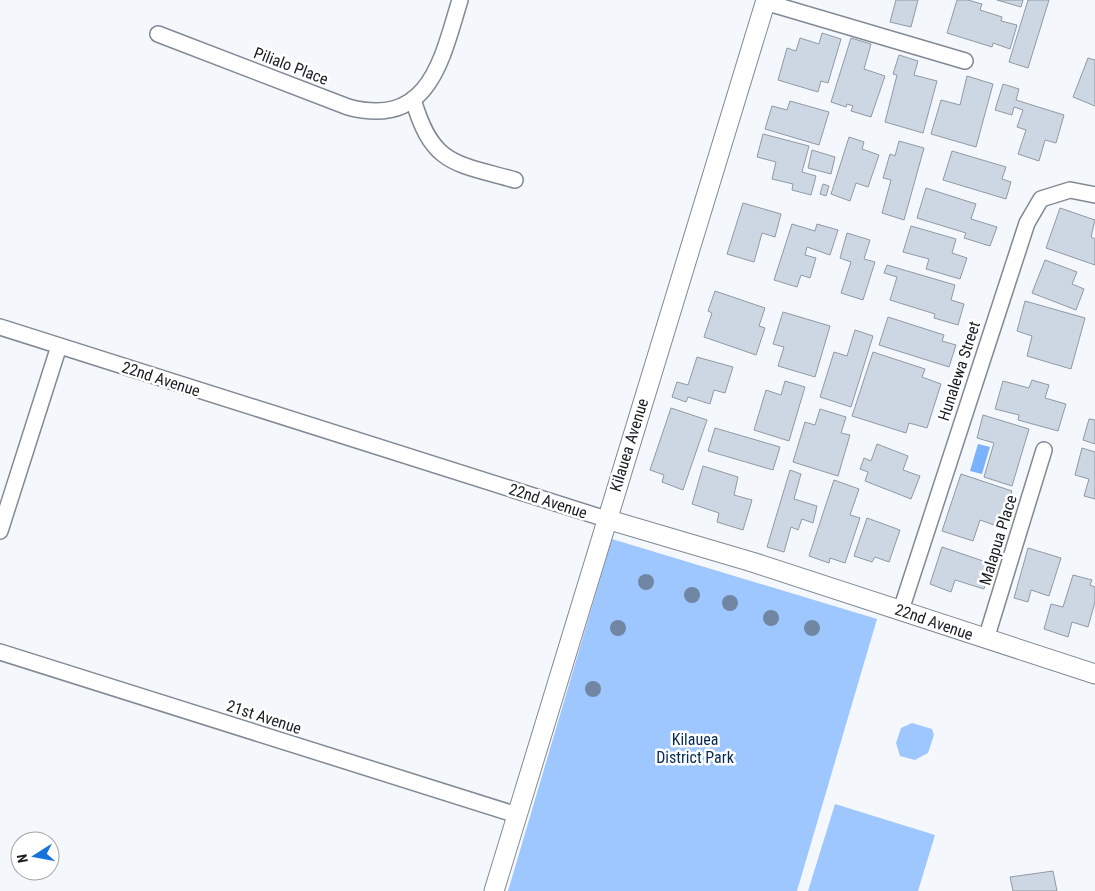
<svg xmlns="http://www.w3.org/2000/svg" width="1095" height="891" viewBox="0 0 1095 891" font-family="'Roboto Condensed',sans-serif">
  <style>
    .green { fill: #9ec7ff }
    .water { fill: #7ab2fd }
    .building { fill: #cdd6e3; stroke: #9099a4 }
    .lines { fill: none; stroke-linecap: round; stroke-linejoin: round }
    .minor-casing { stroke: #818995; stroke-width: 18 }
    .tertiary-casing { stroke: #818995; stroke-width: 21 }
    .minor { stroke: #fff; stroke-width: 15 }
    .tertiary { stroke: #fff; stroke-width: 19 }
    .tree { fill: #7086a2 }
    .labels { text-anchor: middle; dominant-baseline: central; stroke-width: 5; stroke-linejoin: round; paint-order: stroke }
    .street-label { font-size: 16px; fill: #191c21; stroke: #fff }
    .park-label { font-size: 16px; fill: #042957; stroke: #fff }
  </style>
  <rect width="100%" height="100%" fill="#f4f8fd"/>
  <!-- green -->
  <path class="green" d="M612 539 877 619 797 891H508Z
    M912 723 932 729 934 735 928 753 915 760 900 756 896 743 901 728Z
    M835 804 935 835 918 891H808Z"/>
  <!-- water -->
  <path class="water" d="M978 444 990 447 982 474 970 471Z"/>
  <!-- building -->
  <path class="building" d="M896 0H918L911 27 890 22Z
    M957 0H968L982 4 980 10 1002 17 1001 21 1017 25 1010 49 993 43 992 47 947 33Z
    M997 0H1023L1021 7Z
    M1028 0H1049L1028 68 1009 62Z
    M822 33 841 39 828 83 821 81 818 92 778 80 787 48 796 51 800 38 819 44Z
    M851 38 871 44 864 69 885 76 871 117 851 111 853 106 847 104 846 107 831 102Z
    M899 55 918 61 914 75 937 81 923 133 885 122 897 75 893 74Z
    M1088 58 1095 60V106L1073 97Z
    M967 76 993 84 976 147 931 134 941 100 960 105Z
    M1003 84 1019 89 1016 100 1064 115 1056 143 1045 140 1039 161 1018 154 1026 130 1017 127 1023 110 1014 107 1012 115 995 110Z
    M790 101 829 112 819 145 765 129 772 106 787 110Z
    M763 134 809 146 802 172 816 176 811 195 792 190 793 184 772 179 776 162 757 157Z
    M849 137 864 142 862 149 879 155 868 187 856 183 850 201 831 194Z
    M899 141 924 148 904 220 882 213 891 180 883 178 890 154 895 156Z
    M812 150 835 157 831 174 808 168Z
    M952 151 1006 167 1002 179 1011 182 1006 199 943 180Z
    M823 184 829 186 826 196 820 194Z
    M926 188 976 204 971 219 997 227 990 246 964 238 966 233 917 218Z
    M743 203 781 214 775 237 762 233 754 262 727 254Z
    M1060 208 1095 220 1091 237 1095 239V265L1046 248Z
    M792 224 815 231 817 224 838 230 830 255 807 247 805 255 816 258 810 278 801 275 797 287 774 280Z
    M911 226 956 239 952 253 967 258 960 279 926 269 929 259 903 252Z
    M847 233 870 240 864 259 875 262 863 300 841 293 851 262 840 258Z
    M1045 260 1077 272 1072 284 1084 289 1076 310 1032 293Z
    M887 265 955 285 951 300 964 304 958 325 934 318 935 314 890 300 897 277 884 273Z
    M715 291 765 308 759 326 765 328 756 355 704 337 712 313 708 311Z
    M1025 301 1085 318 1071 369 1027 356 1032 336 1017 331Z
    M783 312 830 326 815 377 778 366 784 347 773 344Z
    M888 317 944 335 942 341 956 345 949 367 879 345Z
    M855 330 873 336 851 407 820 397 834 352 847 356Z
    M873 352 925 369 922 377 941 384 927 428 909 423 906 433 852 416Z
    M697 357 733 367 725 393 714 390 710 404 688 397 686 402 672 397 677 382 688 385Z
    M1032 380 1049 385 1045 398 1066 404 1058 431 1018 420 1019 415 995 409 1003 381 1029 388Z
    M785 381 805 387 789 441 754 430 766 390 781 395Z
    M671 408 707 420 683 490 662 482 664 475 650 470Z
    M820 409 846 417 841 433 850 435 838 476 793 462 805 422 815 425Z
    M983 415 1029 429 1012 486 984 477 994 443 977 438Z
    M1089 419 1095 420V444L1083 440Z
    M715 428 780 447 773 470 708 451Z
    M877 444 908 456 903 470 920 476 911 499 865 481 868 472 860 469 864 458 871 461Z
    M1082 448 1095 452V499L1084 496 1089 479 1075 475Z
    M703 466 738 477 734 495 752 500 743 530 717 522 719 513 692 504Z
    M790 470 801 474 794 499 817 506 813 523 802 519 798 530 791 527 784 552 767 547Z
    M961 474 1012 491 1000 527 980 520 973 541 942 531Z
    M834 480 859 489 850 515 860 518 845 563 830 558 829 563 809 556Z
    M867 518 900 530 889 562 875 557 872 562 854 556Z
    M942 547 992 564 984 589 955 580 951 592 930 584Z
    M1028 548 1061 558 1049 596 1031 590 1028 602 1014 598Z
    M1073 575 1092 580 1090 585 1095 587V602L1088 627 1072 622 1068 637 1044 629 1051 604 1063 607Z
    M1053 871 1057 891H1013L1010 877Z"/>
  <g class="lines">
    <defs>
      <path id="minor" d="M765 2 965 61
        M158 34 348 107C430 129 442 58 460 0
        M413 99C432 165 454 163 515 180
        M0 327 606 519
        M0 531 59 346
        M901 610 1027 223 1041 199 1070 190 1095 195
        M986 639 1044 450
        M0 652 517 815"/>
      <path id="tertiary" d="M606 519 752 562 1095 674
        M494 891 766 0"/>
    </defs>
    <!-- minor casing -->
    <use href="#minor" class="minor-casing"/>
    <!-- tertiary casing -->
    <use href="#tertiary" class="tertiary-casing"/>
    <!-- minor -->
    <use href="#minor" class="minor"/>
    <!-- tertiary -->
    <use href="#tertiary" class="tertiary"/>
  </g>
  <!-- trees -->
  <g class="tree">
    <circle cx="646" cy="582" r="8"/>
    <circle cx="692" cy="595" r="8"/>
    <circle cx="730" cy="603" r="8"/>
    <circle cx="771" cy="618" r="8"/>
    <circle cx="618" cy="628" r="8"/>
    <circle cx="812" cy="628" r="8"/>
    <circle cx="593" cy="689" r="8"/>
  </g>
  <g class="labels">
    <!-- street labels -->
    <g class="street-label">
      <text transform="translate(291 66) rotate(21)">Pilialo Place</text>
      <text transform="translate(959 371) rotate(-72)">Hunalewa Street</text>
      <text transform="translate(161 379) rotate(18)">22nd Avenue</text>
      <text transform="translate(629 445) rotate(-73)">Kilauea Avenue</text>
      <text transform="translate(548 501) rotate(18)">22nd Avenue</text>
      <text transform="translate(998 540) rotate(-73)">Malapua Place</text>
      <text transform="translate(934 622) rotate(19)">22nd Avenue</text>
      <text transform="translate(264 717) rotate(18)">21st Avenue</text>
    </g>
    <!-- park labels -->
    <g class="park-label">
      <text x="695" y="739">Kilauea<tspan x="695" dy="18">District Park</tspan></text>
    </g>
  </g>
  <!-- north arrow -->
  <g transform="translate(35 856) rotate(259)"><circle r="24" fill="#ffffff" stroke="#a3a4a6"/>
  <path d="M0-4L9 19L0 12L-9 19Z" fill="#1772db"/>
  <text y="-8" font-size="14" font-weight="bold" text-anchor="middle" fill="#191c21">N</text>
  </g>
</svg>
